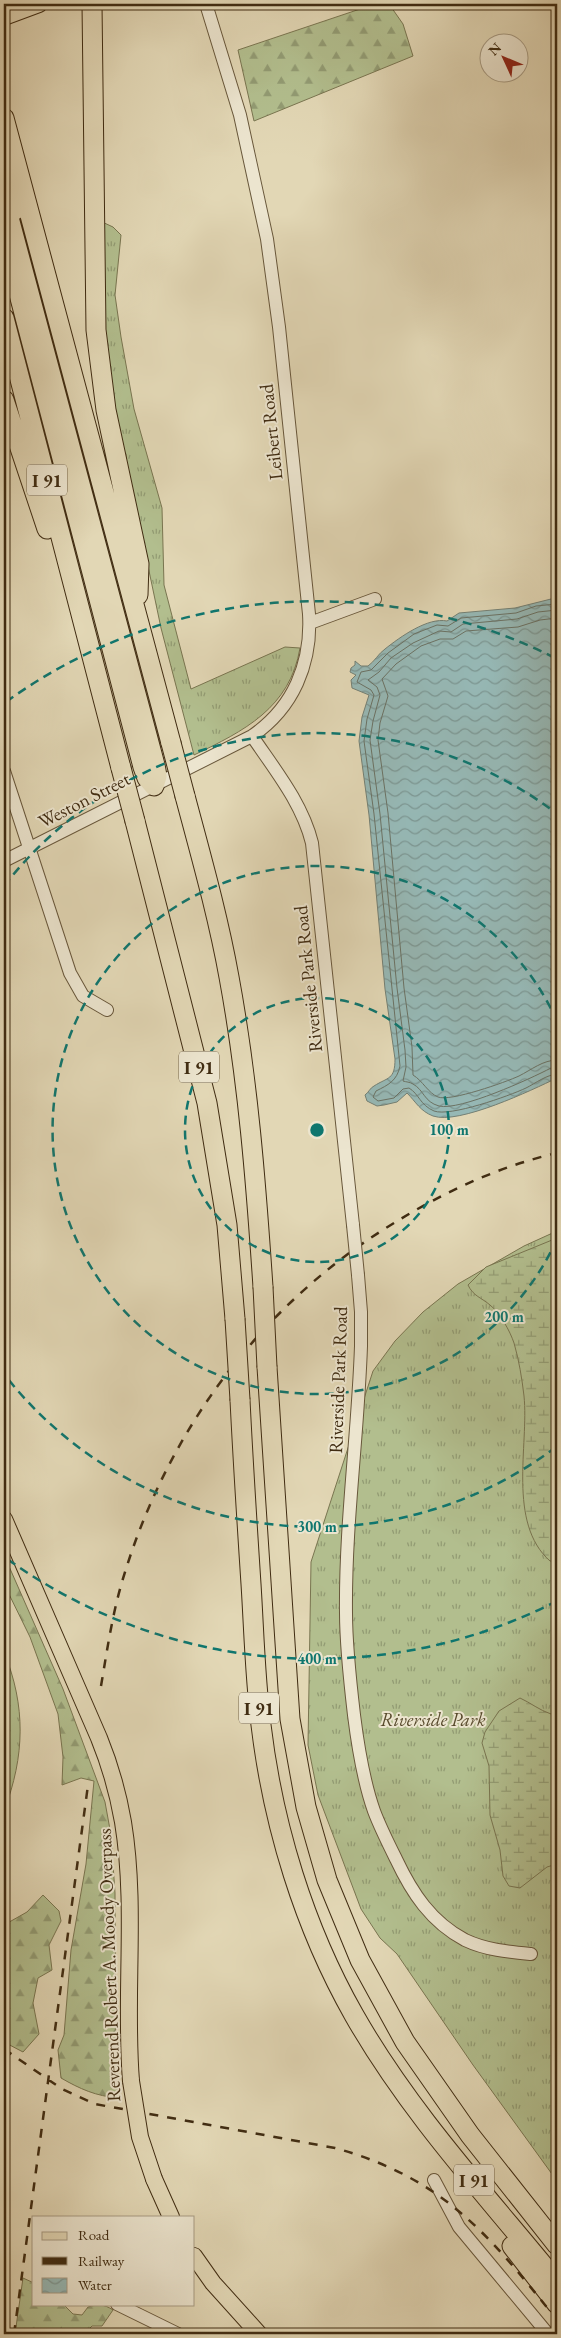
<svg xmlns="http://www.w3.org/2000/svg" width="561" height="2338" viewBox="0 0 561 2338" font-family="'EB Garamond',serif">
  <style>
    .grass { fill: url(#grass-tufts); stroke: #797550 }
    .forest { fill: url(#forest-firs); stroke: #797550 }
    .wetland { fill: url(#wetland-marsh); stroke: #797550 }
    .water { fill: url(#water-waves); stroke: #748074 }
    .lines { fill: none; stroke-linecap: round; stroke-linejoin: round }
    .shore { stroke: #6b7264; stroke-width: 1 }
    .minor-casing { stroke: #68573b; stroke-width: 14 }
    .major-casing { stroke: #402c12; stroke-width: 18 }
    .highway-casing { stroke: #402c12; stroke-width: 21 }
    .minor { stroke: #ece5cf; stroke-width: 12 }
    .major { stroke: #e2d7b5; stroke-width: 16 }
    .highway { stroke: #e2d7b5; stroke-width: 19 }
    .rail { stroke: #402c12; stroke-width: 2.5; stroke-dasharray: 9 9; stroke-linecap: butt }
    .minor-bridge-casing { stroke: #68573b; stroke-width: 14; stroke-linecap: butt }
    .major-bridge-casing { stroke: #402c12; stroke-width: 18; stroke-linecap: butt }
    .highway-bridge-casing { stroke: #402c12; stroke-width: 21; stroke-linecap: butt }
    .minor-bridge { stroke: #ece5cf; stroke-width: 12 }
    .major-bridge { stroke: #e2d7b5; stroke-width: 16 }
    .highway-bridge { stroke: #e2d7b5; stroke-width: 19 }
    .ring { fill: none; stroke: #0f766e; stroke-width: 2.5; stroke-dasharray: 9 6 }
    .labels { text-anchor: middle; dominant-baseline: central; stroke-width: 4; stroke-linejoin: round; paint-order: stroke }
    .shield { fill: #ece5cf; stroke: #74644b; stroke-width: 1 }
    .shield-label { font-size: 18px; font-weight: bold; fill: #402c12 }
    .street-label { font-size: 19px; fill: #402c12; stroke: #ece5cf }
    .park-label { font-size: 19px; font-style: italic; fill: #57492b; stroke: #ece5cf }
    .centre { fill: #0f766e; stroke: #ece5cf; stroke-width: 2.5 }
    .ring-label { font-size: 15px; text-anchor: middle; font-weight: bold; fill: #0f766e; stroke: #ece5cf; stroke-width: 4; stroke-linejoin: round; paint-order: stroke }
  </style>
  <defs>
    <pattern id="grass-tufts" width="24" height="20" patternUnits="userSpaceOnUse" patternTransform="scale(1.25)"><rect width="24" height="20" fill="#b2be8e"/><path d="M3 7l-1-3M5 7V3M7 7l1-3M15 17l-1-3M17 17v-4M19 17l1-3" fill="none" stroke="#929b73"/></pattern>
    <pattern id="forest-firs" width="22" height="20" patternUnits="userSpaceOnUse" patternTransform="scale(1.25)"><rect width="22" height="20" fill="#b2be8e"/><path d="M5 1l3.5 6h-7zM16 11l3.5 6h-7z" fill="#929b73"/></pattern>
    <pattern id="wetland-marsh" width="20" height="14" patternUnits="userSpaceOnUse" patternTransform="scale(1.25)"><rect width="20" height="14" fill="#b2be8e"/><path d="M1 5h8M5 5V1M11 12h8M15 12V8" fill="none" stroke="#929b73"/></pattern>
    <pattern id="water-waves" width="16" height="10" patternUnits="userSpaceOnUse" patternTransform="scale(1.25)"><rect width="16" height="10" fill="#96b8b5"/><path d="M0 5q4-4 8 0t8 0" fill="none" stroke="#7c9692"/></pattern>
  </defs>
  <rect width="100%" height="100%" fill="#e2d7b5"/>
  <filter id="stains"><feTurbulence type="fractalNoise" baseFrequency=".004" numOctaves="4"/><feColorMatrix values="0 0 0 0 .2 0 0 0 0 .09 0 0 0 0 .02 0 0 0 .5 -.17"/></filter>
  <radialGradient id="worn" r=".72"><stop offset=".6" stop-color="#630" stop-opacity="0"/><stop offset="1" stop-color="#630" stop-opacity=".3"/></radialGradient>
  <!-- grass -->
  <path class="grass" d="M100 221 113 227 121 235 115 295 121 337 134 409 162 508 164 585 191 689 285 647 300 648C290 708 244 731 194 755L161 628 114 404 106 353Z
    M557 1231V2181L473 2065 397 1954 380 1938 361 1909 318 1795 308 1745 311 1562 373 1371 395 1341 423 1312 458 1284 524 1246Z
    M4 1652C26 1706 25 1756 4 1811Z"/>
  <!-- forest -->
  <path class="forest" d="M375 4H389L403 24 413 56 254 121 238 50Z
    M4 1555 63 1689 105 1802 111 1835 115 1893 116 2074 118 2098C96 2096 80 2089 61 2078L58 2050 64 2035 71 1950 86 1864 94 1781 81 1778 62 1785 63 1757 58 1714 30 1637 4 1584Z
    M43 1895 59 1911 61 1921 49 1945 52 1970 38 1978 33 2003 39 2034 23 2052 4 2042 5 2033 4 2031V1925L27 1912Z
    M23 2278 34 2283V2304H63L73 2314 82 2315 88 2307C98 2304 104 2304 113 2310L102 2326H92L84 2334H15Z"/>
  <!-- wetland -->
  <path class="wetland" d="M557 1238V1561H550C507 1523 529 1445 524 1396 522 1379 519 1360 514 1343 510 1331 500 1313 490 1305 482 1298 473 1296 468 1285L486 1267Z
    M520 1698C531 1703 539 1710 551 1714L557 1710V1864L547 1867 520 1888 509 1886 503 1876 500 1850 490 1815 489 1766 482 1743 485 1732 499 1711Z"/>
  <!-- water -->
  <path class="water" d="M551 599H557V1078C532 1090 459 1125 433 1116 420 1111 416 1102 407 1093L397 1102 384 1105 377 1106 367 1101 365 1095C369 1092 370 1088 374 1086 388 1077 395 1080 395 1059L385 989 369 815 359 741 362 717 369 695 352 688 351 680 356 675 350 672 351 668 355 665V661L361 666H368C375 661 378 654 385 649 400 637 428 617 447 621L459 613 515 608Z"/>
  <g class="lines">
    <!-- shore -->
    <path class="shore" d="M557 604 536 606 516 613 461 618 448 626 437 625 414 634 388 653 371 670 361 672 357 682 371 690 374 695 367 719 364 741 374 814 400 1066C397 1081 388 1085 376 1091L373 1097 378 1101 394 1098 403 1089 409 1088C419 1094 420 1105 434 1111 450 1117 509 1096 526 1088 536 1083 546 1075 557 1074
      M557 610 538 612 517 619 463 624 451 632 439 631 413 643 391 658 379 672 368 680 377 687 380 695 373 721 370 740 380 814 397 988 405 1050 406 1067 403 1081C406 1082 410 1082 413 1084 424 1090 424 1102 439 1106 460 1111 530 1079 551 1068L557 1067
      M557 618 540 620 518 627 466 631 453 639H440L421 646 396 664 382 679 388 696 380 723 378 740 388 813 404 988 412 1047 413 1075C423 1081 428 1093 438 1097 450 1102 506 1082 519 1076 531 1070 543 1060 557 1060"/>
    <defs>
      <path id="minor" d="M310 623 375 599
        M252 736C275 770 302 803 312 843L353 1225
        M4 771 70 973 83 996 107 1010
        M4 861 252 736C293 708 312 664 309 614L279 327 267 239 240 115 206 4
        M358 1275 361 1312V1346C358 1435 345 1524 346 1613 346 1647 350 1681 354 1715 358 1747 363 1780 374 1811 380 1827 388 1843 396 1859 412 1893 431 1922 465 1940 486 1950 509 1952 531 1954
        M434 2180 459 2227 548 2334
        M117 2304 178 2334"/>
      <path id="major" d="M4 17 39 4
        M4 1519 99 1738C110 1765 118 1793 123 1822 137 1907 124 1995 131 2081
        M154 2179 171 2217
        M194 2256 213 2283 259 2334"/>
      <path id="highway" d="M92 4 96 330 106 410 139 564 138 595
        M4 118 171 743
        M4 177 14 211
        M4 199 155 765 157 776 154 786 147 778 143 767 4 237
        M4 318 121 768
        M4 400 47 529
        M185 796C201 856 218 916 229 977 248 1080 256 1183 263 1287
        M135 821 207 1103 227 1225 235 1319
        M267 1367 290 1719 306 1807 327 1880 360 1960 405 2042 470 2135 557 2245
        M240 1400C243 1461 247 1523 251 1584 254 1631 255 1678 261 1725 273 1825 304 1927 354 2015 409 2112 487 2196 557 2282
        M512 2246 557 2304"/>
    </defs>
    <!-- minor casing -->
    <use href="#minor" class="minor-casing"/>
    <!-- major casing -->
    <use href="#major" class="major-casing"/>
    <!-- highway casing -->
    <use href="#highway" class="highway-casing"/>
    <!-- minor -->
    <use href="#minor" class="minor"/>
    <!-- major -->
    <use href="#major" class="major"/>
    <!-- highway -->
    <use href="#highway" class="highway"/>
    <!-- rail -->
    <path class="rail" d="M101 1686C107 1651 112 1616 122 1582 166 1432 261 1304 394 1223 444 1192 500 1166 557 1153
      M4 2049 62 2089 95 2104 335 2148C444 2178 490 2236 557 2320
      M14 2334 88 1785"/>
    <defs>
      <path id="minor-bridge" d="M353 1225 358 1275"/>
      <path id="major-bridge" d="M131 2081 140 2137 154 2179"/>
      <path id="highway-bridge" d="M171 743 185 796
        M121 768 135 821
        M263 1287 267 1367
        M235 1319 240 1400"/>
    </defs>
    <!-- minor-bridge casing -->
    <use href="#minor-bridge" class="minor-bridge-casing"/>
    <!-- major-bridge casing -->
    <use href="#major-bridge" class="major-bridge-casing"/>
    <!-- highway-bridge casing -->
    <use href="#highway-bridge" class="highway-bridge-casing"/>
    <!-- minor-bridge -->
    <use href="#minor-bridge" class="minor-bridge"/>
    <!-- major-bridge -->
    <use href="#major-bridge" class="major-bridge"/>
    <!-- highway-bridge -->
    <use href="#highway-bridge" class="highway-bridge"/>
  </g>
  <!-- distance rings -->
  <g class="ring">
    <circle cx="317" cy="1130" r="132"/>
    <path d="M557 1239A264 264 0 1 1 557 1021"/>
    <path d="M556 1447A397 397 0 0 1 4 1374M4 886A397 397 0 0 1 556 813"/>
    <path d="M557 1601A529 529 0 0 1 6 1558M6 702A529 529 0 0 1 557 659"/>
  </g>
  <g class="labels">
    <!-- shield labels -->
    <g class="shield">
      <rect x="27" y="464.5" width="40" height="31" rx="4"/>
      <rect x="179" y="1051.5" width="40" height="31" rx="4"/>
      <rect x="239" y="1692.5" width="40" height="31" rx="4"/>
      <rect x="454" y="2164.5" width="40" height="31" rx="4"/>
    </g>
    <g class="shield-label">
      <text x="47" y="480">I 91</text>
      <text x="199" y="1067">I 91</text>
      <text x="259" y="1708">I 91</text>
      <text x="474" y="2180">I 91</text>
    </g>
    <!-- street labels -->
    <g class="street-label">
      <text transform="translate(271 432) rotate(-96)">Leibert Road</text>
      <text transform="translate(84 800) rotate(-27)">Weston Street</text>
      <text transform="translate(308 979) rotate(-96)">Riverside Park Road</text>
      <text transform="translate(338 1380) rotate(-88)">Riverside Park Road</text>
      <text transform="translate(109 1965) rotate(-92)">Reverend Robert A. Moody Overpass</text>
    </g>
    <!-- park labels -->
    <g class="park-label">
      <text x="433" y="1719">Riverside Park</text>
    </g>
  </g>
  <circle cx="317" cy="1130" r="8" class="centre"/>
  <g class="ring-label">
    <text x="449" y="1135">100 m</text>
    <text x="504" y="1322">200 m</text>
    <text x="317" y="1532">300 m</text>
    <text x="317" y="1664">400 m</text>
  </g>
  <!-- margin -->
  <rect width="561" height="2338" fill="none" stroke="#e2d7b5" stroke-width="20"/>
  <rect x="5" y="5" width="551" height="2328" fill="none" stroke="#402c12" stroke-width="2.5"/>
  <rect x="10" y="10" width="541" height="2318" fill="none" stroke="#402c12"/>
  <!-- legend -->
  <rect x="32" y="2216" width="162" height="90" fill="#ece5cf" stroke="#a79b83"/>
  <rect x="42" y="2232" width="25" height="8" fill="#e2d7b5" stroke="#a79b83"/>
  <text x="78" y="2240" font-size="15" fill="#402c12">Road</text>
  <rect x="42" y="2257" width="25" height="8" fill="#402c12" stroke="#a79b83"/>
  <text x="78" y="2266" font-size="15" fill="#402c12">Railway</text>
  <rect x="42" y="2278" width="25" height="15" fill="url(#water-waves)" stroke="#a79b83"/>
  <text x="78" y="2290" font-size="15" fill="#402c12">Water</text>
  <!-- north arrow -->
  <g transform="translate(504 58) rotate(314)"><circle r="24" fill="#ece5cf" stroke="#a79b83"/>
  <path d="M0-4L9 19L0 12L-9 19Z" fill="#8f2418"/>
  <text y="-8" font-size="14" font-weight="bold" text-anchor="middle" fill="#402c12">N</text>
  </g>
  <rect width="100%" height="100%" filter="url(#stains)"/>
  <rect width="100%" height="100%" fill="url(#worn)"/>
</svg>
